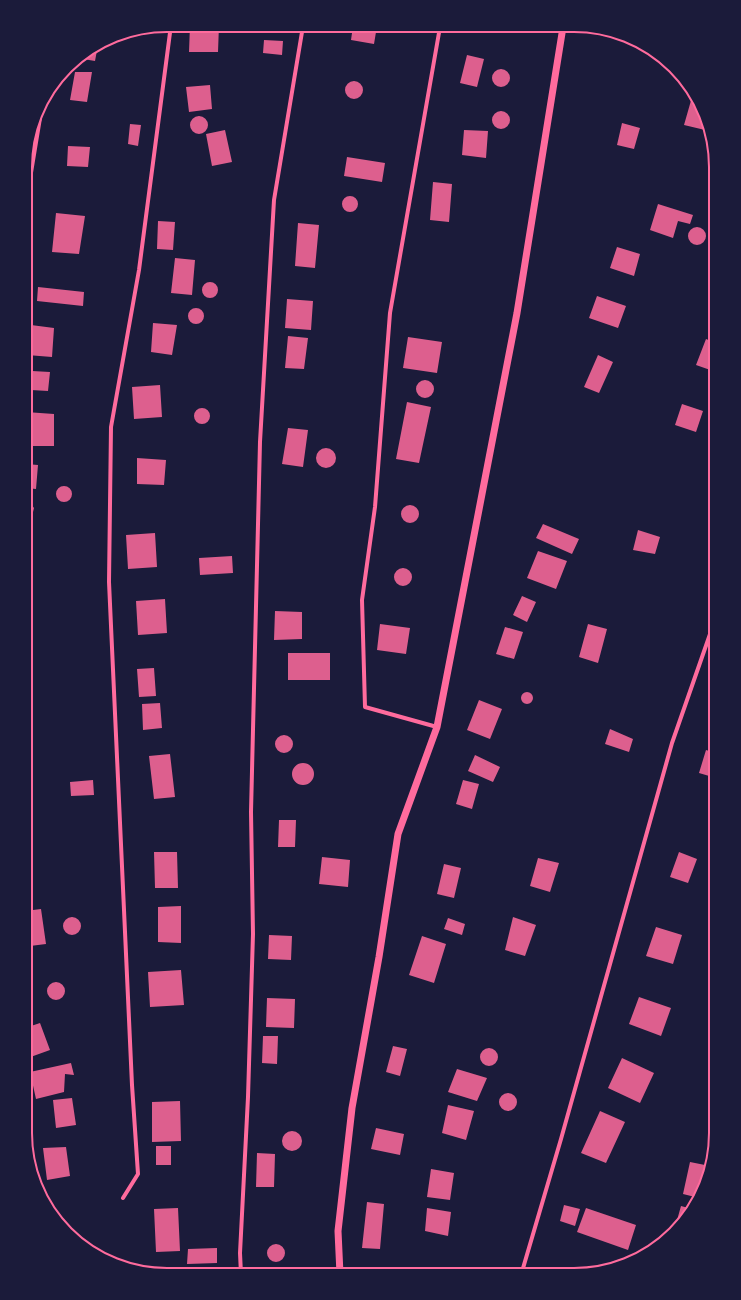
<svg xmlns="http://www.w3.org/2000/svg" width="741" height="1300" viewBox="0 0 741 1300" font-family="Inter,sans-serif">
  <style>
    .building { fill: #dd5f8e }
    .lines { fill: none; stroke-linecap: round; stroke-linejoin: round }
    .minor { stroke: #ff6b9d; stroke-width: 4 }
    .tertiary { stroke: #ff6b9d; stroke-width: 7 }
    .rim { fill: none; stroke: #ff6b9d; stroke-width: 2 }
  </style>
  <rect width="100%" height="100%" fill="#1b1b3a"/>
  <!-- building -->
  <path class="building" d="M190 25H219L218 52H189Z
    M353 26H377L374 44 351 40Z
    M264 40 283 41 282 55 263 53Z
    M98 45 95 61 77 58Z
    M467 55 484 59 477 87 460 83Z
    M492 78a9 9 0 1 1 18 0a9 9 0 1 1-18 0Z
    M75 72H92L87 102 70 100Z
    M345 90a9 9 0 1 1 18 0a9 9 0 1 1-18 0Z
    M210 85 212 109 189 112 186 87Z
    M692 97 708 120 705 130 684 125Z
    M492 120a9 9 0 1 1 18 0a9 9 0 1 1-18 0Z
    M190 125a9 9 0 1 1 18 0a9 9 0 1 1-18 0Z
    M622 123 640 128 634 149 617 145Z
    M130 124 141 125 138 146 128 144Z
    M225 130 232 162 212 166 206 134Z
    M464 130 488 131 486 158 462 155Z
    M68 146 90 147 88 167 67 166Z
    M347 157 385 163 382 182 344 176Z
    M433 182 452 184 449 222 430 220Z
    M342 204a8 8 0 1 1 16 0a8 8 0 1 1-16 0Z
    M658 204 693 215 690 224 678 221 673 238 650 230Z
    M56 213 85 216 79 254 52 252Z
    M158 221 175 222 173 250 157 249Z
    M298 223 319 225 315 268 295 266Z
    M688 236a9 9 0 1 1 18 0a9 9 0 1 1-18 0Z
    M617 247 640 254 634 276 610 268Z
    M175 258 195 260 192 295 171 293Z
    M202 290a8 8 0 1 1 16 0a8 8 0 1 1-16 0Z
    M38 287 84 292 83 306 37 301Z
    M597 296 626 306 618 328 589 318Z
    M287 299 313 301 311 330 285 328Z
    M188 316a8 8 0 1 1 16 0a8 8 0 1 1-16 0Z
    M153 323 177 325 172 355 151 352Z
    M31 325 54 328 52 357 27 355Z
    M288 336 308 338 304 369 285 368Z
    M408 337 442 342 437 373 403 368Z
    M706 339 716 343V372L696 365Z
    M598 355 613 362 599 393 584 387Z
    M32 371 50 372 48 391 31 390Z
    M416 389a9 9 0 1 1 18 0a9 9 0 1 1-18 0Z
    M160 385 162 417 134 419 132 387Z
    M407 402 431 407 419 463 396 459Z
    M682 404 703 411 696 432 675 425Z
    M194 416a8 8 0 1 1 16 0a8 8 0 1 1-16 0Z
    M26 412 54 414V446H26Z
    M288 428 308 430 303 467 282 464Z
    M316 458a10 10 0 1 1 20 0a10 10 0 1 1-20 0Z
    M137 458 166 460 164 485 137 484Z
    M26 464 38 465 36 489 26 488Z
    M56 494a8 8 0 1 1 16 0a8 8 0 1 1-16 0Z
    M26 502 31 504 34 508 32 516 27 518H26Z
    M401 514a9 9 0 1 1 18 0a9 9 0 1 1-18 0Z
    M543 524 579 539 572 554 536 538Z
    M638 530 660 537 655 554 633 550Z
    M155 533 157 567 128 569 126 535Z
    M538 551 567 561 556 589 527 578Z
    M232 556 233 573 200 575 199 558Z
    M394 577a9 9 0 1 1 18 0a9 9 0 1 1-18 0Z
    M522 596 536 602 527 622 513 615Z
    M165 599 167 633 138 635 136 601Z
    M275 611 302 612V639L274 640Z
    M380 624 410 628 406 654 377 650Z
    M588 624 607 629 598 663 579 657Z
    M505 627 523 632 514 659 496 654Z
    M288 653H330V680H288Z
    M154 668 156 696 139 697 137 669Z
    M521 698a6 6 0 1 1 12 0a6 6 0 1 1-12 0Z
    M479 700 502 709 490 739 467 730Z
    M160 703 162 728 143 730 142 704Z
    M715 717H716V743L708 741Z
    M610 729 633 739 629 752 605 744Z
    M275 744a9 9 0 1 1 18 0a9 9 0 1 1-18 0Z
    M706 750 716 753V778L699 773Z
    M170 754 175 797 154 799 149 756Z
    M475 755 500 767 493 782 468 771Z
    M292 774a11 11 0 1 1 22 0a11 11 0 1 1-22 0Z
    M93 780 94 795 71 796 70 782Z
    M463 780 479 784 472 809 456 804Z
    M279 820H296L295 847H278Z
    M154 852H177L178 888H155Z
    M679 852 697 859 688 883 670 877Z
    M322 857 350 860 348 887 319 884Z
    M538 858 559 863 550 892 530 886Z
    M444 864 461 868 454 898 437 894Z
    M181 906V943L158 942V907Z
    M41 909 46 944 30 946 25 911Z
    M513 917 536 925 525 956 505 950Z
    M63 926a9 9 0 1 1 18 0a9 9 0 1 1-18 0Z
    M448 918 465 924 462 935 444 929Z
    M656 927 682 935 673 964 646 956Z
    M269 935 292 936 291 960 268 959Z
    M422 936 446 944 434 983 409 975Z
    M181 970 184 1005 150 1007 148 972Z
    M47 991a9 9 0 1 1 18 0a9 9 0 1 1-18 0Z
    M639 997 671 1008 661 1036 629 1024Z
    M267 998 295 999 294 1028 266 1027Z
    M40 1023 50 1050 25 1059V1028Z
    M263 1036H278L277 1064 262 1063Z
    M393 1046 407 1049 400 1076 386 1072Z
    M480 1057a9 9 0 1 1 18 0a9 9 0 1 1-18 0Z
    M622 1058 654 1073 640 1103 608 1088Z
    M71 1063 74 1075 65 1074 64 1092 36 1099 30 1072Z
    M457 1069 487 1078 477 1101 448 1092Z
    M499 1102a9 9 0 1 1 18 0a9 9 0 1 1-18 0Z
    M72 1098 76 1125 56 1128 53 1100Z
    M180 1101 181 1141 152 1142V1102Z
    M448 1105 474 1111 466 1140 442 1133Z
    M600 1111 625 1122 606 1163 581 1153Z
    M376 1128 404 1134 400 1155 371 1149Z
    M282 1141a10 10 0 1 1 20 0a10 10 0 1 1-20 0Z
    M156 1146H171V1165H156Z
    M66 1147 70 1176 47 1180 43 1148Z
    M257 1153 275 1154 274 1187H256Z
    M690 1162 710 1166 705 1187 699 1198 683 1194Z
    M431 1169 454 1173 450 1200 427 1197Z
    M367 1202 384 1204 380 1249 362 1248Z
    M564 1205 580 1209 575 1226 560 1221Z
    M681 1206 692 1209 686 1219 674 1231Z
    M178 1208 180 1251 156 1252 154 1209Z
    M427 1208 451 1212 448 1236 425 1231Z
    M586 1208 636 1225 628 1250 577 1232Z
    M267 1253a9 9 0 1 1 18 0a9 9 0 1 1-18 0Z
    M217 1248V1263L187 1264 188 1249Z"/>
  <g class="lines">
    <!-- minor -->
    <path class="minor" d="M26 203 43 100
      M437 727 365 707 362 600 375 507 390 313 440 27
      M123 1198 138 1174 132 1085 109 582 111 427 139 270 171 25
      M241 1274 240 1253 248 1097 253 934 251 812 260 442 274 200 303 26
      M521 1275 561 1139 672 743 716 617"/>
    <!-- tertiary -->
    <path class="tertiary" d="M340 1274 338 1231 352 1108 379 957 398 834 437 727 517 313 563 27"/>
  </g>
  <!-- crop -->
  <path d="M0 0H741V1300H0ZM167 32H574A135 135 0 0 1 709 167V1133A135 135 0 0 1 574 1268H167A135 135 0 0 1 32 1133V167A135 135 0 0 1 167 32Z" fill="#1b1b3a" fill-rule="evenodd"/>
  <path class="rim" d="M167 32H574A135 135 0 0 1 709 167V1133A135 135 0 0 1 574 1268H167A135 135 0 0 1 32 1133V167A135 135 0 0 1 167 32Z"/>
</svg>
